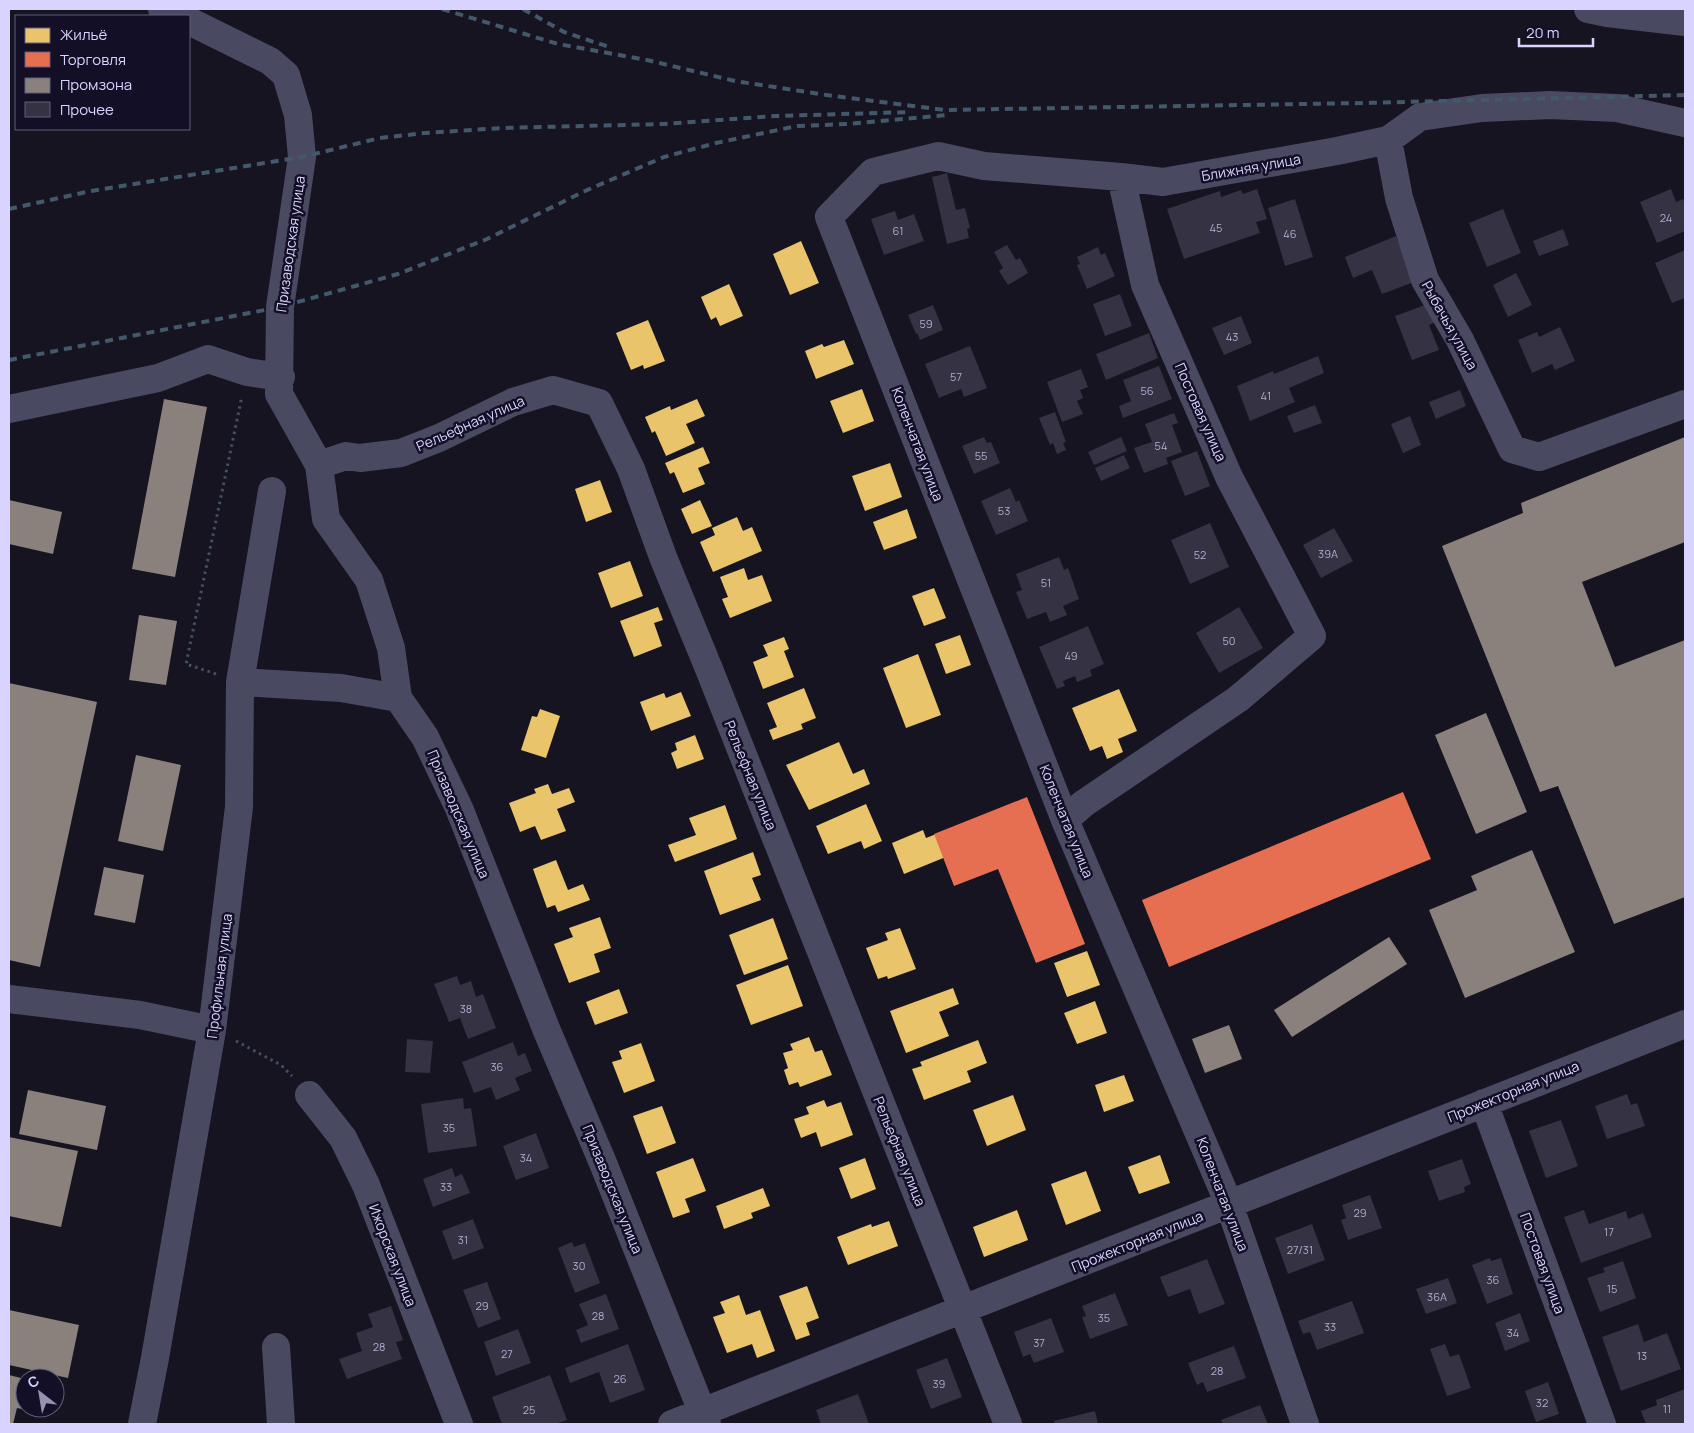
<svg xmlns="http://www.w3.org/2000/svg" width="1694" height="1433" viewBox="0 0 1694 1433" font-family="Manrope,sans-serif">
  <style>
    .homes { fill: #e9c46a }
    .shops { fill: #e76f51 }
    .industry { fill: #8a817c }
    .building { fill: #343243 }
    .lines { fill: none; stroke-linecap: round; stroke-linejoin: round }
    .path { stroke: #44505f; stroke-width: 3; stroke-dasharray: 2.5 4; stroke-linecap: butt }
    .minor { stroke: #4a4962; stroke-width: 28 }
    .rail { stroke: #43596b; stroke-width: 4; stroke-dasharray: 8 6; stroke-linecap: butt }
    .labels { text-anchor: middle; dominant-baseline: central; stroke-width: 5; stroke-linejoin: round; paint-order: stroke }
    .number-label { font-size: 11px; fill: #b0acd0 }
    .street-label { font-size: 14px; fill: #d9d4ff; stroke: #130f26 }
  </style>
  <rect width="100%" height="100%" fill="#161421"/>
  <!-- homes -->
  <path class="homes" d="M801 241 819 283 790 295 773 254Z
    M729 284 743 316 720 326 716 317 711 320 701 297Z
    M648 320 665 361 644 369 643 365 631 370 616 333Z
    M844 340 854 364 816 379 805 351 822 344 824 347Z
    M862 389 874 421 843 433 830 401Z
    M697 399 705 416 686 424 695 443 666 456 655 431 652 433 645 417 670 406 671 410Z
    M703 447 710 463 698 468 705 484 683 493 674 472 670 474 665 463Z
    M890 463 902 497 865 511 852 476Z
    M600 480 612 512 586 522 575 489Z
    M700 500 712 526 692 534 681 509Z
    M907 509 917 538 884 550 873 522Z
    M737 517 743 531 752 527 762 551 713 572 700 542 715 535 712 528Z
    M630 561 643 596 611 608 598 573Z
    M744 568 748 580 762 575 772 601 730 618 722 599 728 597 720 577Z
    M934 588 946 618 924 626 912 596Z
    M658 607 663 620 654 623 662 646 634 657 620 621Z
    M960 635 971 665 946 674 935 644Z
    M784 637 789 649 784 651 794 677 763 689 753 662 768 656 763 645Z
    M918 654 941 715 906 728 883 668Z
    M804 688 816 718 801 724 803 729 773 740 769 730 777 727 767 703Z
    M1119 689 1137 731 1118 739 1123 752 1107 759 1102 746 1090 751 1072 708Z
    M681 692 691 716 651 731 640 702 664 693 666 698Z
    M540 709 560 716 546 758 521 750 532 716 537 717Z
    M695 735 704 759 677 769 671 753 677 750 675 743Z
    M839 742 853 774 864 769 870 784 809 810 786 765Z
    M548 784 552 794 569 788 575 802 557 809 566 831 541 840 535 826 520 832 509 803 536 793 534 789Z
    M866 804 882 841 864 849 861 841 828 854 816 826Z
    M725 805 737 839 675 862 668 845 696 835 689 818Z
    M949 829 958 852 904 874 892 843 923 830 926 838Z
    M753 852 761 875 752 878 761 900 720 915 704 871Z
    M556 860 568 890 583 884 590 900 558 912 555 905 547 908 533 869Z
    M600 917 611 948 594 954 600 972 569 983 554 944 573 937 569 928Z
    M773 918 788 959 744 975 729 935Z
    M900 928 916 969 888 979 887 976 878 979 866 948 888 940 885 933Z
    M1087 951 1100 985 1067 997 1054 963Z
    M788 965 803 1006 751 1025 736 985Z
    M953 988 959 1004 939 1012 949 1036 906 1053 890 1011Z
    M619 989 628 1013 595 1025 586 1002Z
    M1095 1001 1107 1033 1077 1044 1064 1013Z
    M809 1037 815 1052 822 1050 832 1075 800 1087 798 1082 789 1085 784 1070 788 1068 783 1053 793 1050 790 1044Z
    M978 1040 987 1063 967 1071 971 1082 924 1100 912 1069 922 1066 920 1062Z
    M641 1043 655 1081 624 1093 612 1062 622 1059 619 1051Z
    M1124 1075 1134 1101 1104 1112 1095 1085Z
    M1013 1095 1026 1130 987 1146 973 1110Z
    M824 1100 827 1107 841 1102 853 1135 821 1147 816 1132 801 1138 794 1119 809 1114 806 1107Z
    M662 1106 676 1143 647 1154 633 1116Z
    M1160 1155 1170 1183 1139 1194 1128 1167Z
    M693 1158 706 1191 685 1199 690 1212 673 1218 656 1172Z
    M865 1158 876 1189 851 1199 839 1168Z
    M1086 1171 1101 1211 1066 1225 1051 1184Z
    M763 1188 770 1206 751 1213 753 1218 724 1229 716 1206Z
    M1017 1210 1028 1240 984 1257 973 1227Z
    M889 1221 898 1246 848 1265 837 1237 871 1224 872 1227Z
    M807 1286 819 1318 806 1323 810 1335 796 1340 779 1296Z
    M739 1295 746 1315 760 1310 775 1351 757 1358 752 1344 727 1353 713 1317 725 1313 720 1302Z"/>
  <!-- shops -->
  <path class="shops" d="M1403 792 1431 859 1169 967 1142 900Z
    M1027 797 1085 944 1036 963 998 869 954 886 934 834Z"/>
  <!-- industry -->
  <path class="industry" d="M164 399 207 407 175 577 132 569Z
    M1685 437V542L1582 582 1615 667 1685 640V897L1614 924 1558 786 1540 792 1442 546 1523 513 1521 503Z
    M9 500 62 512 53 554 9 544Z
    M139 615 177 621 166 685 129 680Z
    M9 683 97 702 40 967 9 960Z
    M1486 713 1527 812 1476 834 1435 735Z
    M136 755 181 765 163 851 118 841Z
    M1532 850 1575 952 1465 998 1429 910 1477 890 1471 876Z
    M104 867 144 875 135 923 94 915Z
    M1389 937 1407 964 1292 1037 1274 1010Z
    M1229 1025 1242 1059 1205 1073 1192 1039Z
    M28 1090 106 1106 97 1150 19 1134Z
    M9 1137 78 1151 61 1227 9 1216Z
    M9 1310 79 1325 68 1378 9 1365Z
    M9 1375 25 1379V1408H43L42 1413 17 1408 13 1424 9 1423Z"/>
  <!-- building -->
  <path class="building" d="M947 173 956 210 965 208 970 228 967 229 969 238 947 244 932 177Z
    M1257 189 1267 219 1256 222 1260 233 1184 259 1167 209 1220 191 1221 197 1241 190 1243 194Z
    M1671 189 1676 202 1683 199 1685 204V231L1657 243 1640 202Z
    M1295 199 1313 257 1285 266 1268 208Z
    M1503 209 1521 253 1487 267 1469 223Z
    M895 211 898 220 914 214 924 241 884 255 871 219Z
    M1563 229 1569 245 1539 256 1533 241Z
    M1396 236 1414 282 1382 294 1372 270 1353 278 1345 257Z
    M1007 245 1016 260 1020 258 1028 273 1008 285 999 271 1003 268 994 252Z
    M1098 247 1101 255 1105 253 1115 276 1087 289 1077 265 1080 264 1077 257Z
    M1685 250V298L1672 303 1655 263Z
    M1516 273 1532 305 1508 317 1493 285Z
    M1120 294 1132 326 1105 336 1093 304Z
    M1436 301 1443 319 1429 325 1439 350 1412 360 1395 316Z
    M933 305 943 330 920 340 917 333 916 334 908 315Z
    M1241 316 1252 343 1224 355 1212 328Z
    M1560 327 1575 361 1555 370 1552 364 1532 373 1518 340 1537 332 1539 337Z
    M1149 333 1158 358 1106 380 1096 354Z
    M970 346 987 388 964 397 961 389 939 398 925 364Z
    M1318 356 1324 373 1289 388 1295 402 1250 421 1237 386 1273 371 1274 374Z
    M1159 366 1172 399 1123 418 1119 406 1131 401 1123 380Z
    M1081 369 1088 387 1080 390 1083 398 1077 401 1083 414 1062 422 1047 382Z
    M1460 390 1466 406 1436 419 1429 402Z
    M1315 405 1322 423 1294 433 1287 416Z
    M1055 412 1066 442 1063 443 1066 450 1057 454 1053 443 1050 445 1039 418Z
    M1174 413 1178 423 1172 425 1182 452 1166 458 1168 464 1144 473 1134 448 1152 442 1145 424Z
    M1410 416 1421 445 1403 453 1391 424Z
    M984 437 987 443 991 442 1000 463 974 474 962 446Z
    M1121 437 1127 451 1094 465 1088 452Z
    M1197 451 1210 486 1185 496 1171 461Z
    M1124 455 1130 468 1101 481 1095 468Z
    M1010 488 1016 502 1019 500 1028 521 996 535 981 501Z
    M1210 523 1229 567 1190 584 1171 540Z
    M1334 528 1353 561 1321 578 1303 545Z
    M1059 557 1064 570 1068 568 1079 599 1063 606 1067 615 1050 622 1046 612 1027 619 1016 592 1022 590 1016 574Z
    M1239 607 1263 648 1219 673 1196 633Z
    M1088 626 1104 664 1090 670 1092 676 1077 682 1075 676 1063 681 1065 686 1057 689 1039 647Z
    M457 976 460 985 471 981 476 997 483 994 496 1028 468 1039 460 1018 449 1022 434 984Z
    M407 1039 433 1041 430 1073 405 1072Z
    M513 1042 518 1056 525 1053 532 1071 515 1078 520 1090 496 1100 491 1087 474 1093 462 1062Z
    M1627 1094 1631 1105 1637 1103 1645 1126 1607 1139 1595 1106Z
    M463 1098 464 1109 471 1108 477 1146 428 1153 421 1104Z
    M1561 1120 1578 1166 1546 1178 1529 1131Z
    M536 1133 549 1168 516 1180 503 1146Z
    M1462 1159 1471 1184 1464 1187 1465 1192 1439 1201 1428 1171Z
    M452 1168 455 1177 462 1174 470 1193 433 1207 423 1179Z
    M1370 1195 1382 1228 1348 1240 1341 1220 1346 1218 1342 1205Z
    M1584 1210 1589 1224 1626 1211 1628 1219 1643 1213 1652 1237 1581 1263 1564 1217Z
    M473 1219 484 1248 453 1260 442 1231Z
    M1312 1224 1325 1260 1288 1274 1275 1238Z
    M572 1242 574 1247 585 1243 600 1283 575 1293 558 1248Z
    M1490 1258 1491 1261 1501 1258 1513 1294 1487 1304 1472 1265Z
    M1207 1259 1225 1304 1199 1314 1190 1289 1168 1297 1160 1277Z
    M1623 1261 1636 1298 1600 1312 1587 1278 1605 1272 1603 1268Z
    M1448 1278 1457 1303 1426 1314 1416 1289Z
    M487 1282 501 1319 478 1328 463 1290Z
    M1115 1293 1128 1325 1090 1339 1082 1317 1086 1316 1082 1306Z
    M606 1294 619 1329 581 1343 576 1330 588 1325 579 1304Z
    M1352 1301 1364 1333 1317 1350 1310 1332 1303 1334 1298 1321Z
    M391 1306 403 1340 396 1342 402 1359 347 1379 339 1359 362 1351 356 1333 373 1327 368 1314Z
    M1520 1313 1530 1341 1505 1351 1495 1323Z
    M1051 1318 1064 1352 1034 1363 1030 1354 1023 1357 1014 1332Z
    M1638 1324 1644 1342 1667 1333 1681 1369 1621 1391 1602 1337Z
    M518 1329 531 1363 496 1376 484 1342Z
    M628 1344 645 1390 610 1403 599 1372 570 1383 565 1368Z
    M1445 1344 1450 1357 1459 1354 1471 1388 1447 1396 1430 1349Z
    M1234 1346 1246 1378 1207 1392 1203 1382 1197 1385 1188 1363Z
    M947 1358 962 1397 931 1409 916 1370Z
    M550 1375 567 1420 555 1424H502L492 1397Z
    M1548 1382 1559 1414 1536 1422 1525 1391Z
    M1685 1389V1424H1646L1641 1411 1657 1405 1656 1400Z
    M858 1394 869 1424H821L816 1410Z
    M1260 1405 1268 1424H1223L1221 1420Z
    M1095 1411 1098 1424H1055L1054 1421Z"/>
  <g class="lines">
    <!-- path -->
    <path class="path" d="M216 674 186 664 242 396
      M236 1041 281 1065 292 1076"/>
    <!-- minor -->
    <path class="minor" d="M162 9 178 16
      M1588 9 1607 13 1685 22
      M189 21 270 61 286 75 298 115 302 157 280 307 279 394 319 465 326 519 369 580 391 648 398 698 425 737 459 808 547 1031 603 1163 707 1424
      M1388 140 1399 198 1425 280 1460 340 1512 449 1539 457 1685 404
      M9 409 158 378 208 359 247 372 281 377
      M319 465 346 456 360 458 401 453 439 438 513 402 553 390 599 403 631 469 663 557 709 669 1008 1424
      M240 682 341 688 398 698
      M1065 820 1083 804 1238 699 1312 636 1229 477 1145 285 1121 177
      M9 999 140 1015 212 1030
      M309 1095 343 1138 366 1185 459 1424
      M1484 1103 1602 1424
      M276 1347 281 1424
      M142 1424 155 1358 212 1030 239 807 240 682 272 491
      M672 1424 1685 1024
      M1305 1424 1229 1204 1065 820 829 217 873 172 938 156 984 166 1121 177 1163 182 1337 151 1388 140 1420 117 1482 108 1550 105 1617 108 1685 123"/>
    <!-- rail -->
    <path class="rail" d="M442 9 558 44 647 60 735 81 833 96 945 110 1363 103 1685 95
      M523 9 564 32 612 48
      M9 209 91 191 302 157 380 138 425 133 502 128 663 124 776 116 911 112
      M9 360 280 307 398 274 487 239 585 191 664 157 716 143 797 126 848 124 947 115"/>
  </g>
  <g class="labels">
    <!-- number labels -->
    <g class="number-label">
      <text x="1666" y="217">24</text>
      <text x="1216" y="227">45</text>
      <text x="898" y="230">61</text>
      <text x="1290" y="233">46</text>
      <text x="926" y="323">59</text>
      <text x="1232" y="336">43</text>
      <text x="956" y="376">57</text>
      <text x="1147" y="390">56</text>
      <text x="1266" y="395">41</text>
      <text x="1161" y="445">54</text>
      <text x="981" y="455">55</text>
      <text x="1004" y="510">53</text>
      <text x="1328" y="553">39А</text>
      <text x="1200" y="554">52</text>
      <text x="1046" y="582">51</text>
      <text x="1229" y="640">50</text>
      <text x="1071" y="655">49</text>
      <text x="466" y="1008">38</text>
      <text x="497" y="1066">36</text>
      <text x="449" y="1127">35</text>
      <text x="526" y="1157">34</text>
      <text x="446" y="1186">33</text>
      <text x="1360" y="1212">29</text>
      <text x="1609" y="1231">17</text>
      <text x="463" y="1239">31</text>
      <text x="1300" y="1249">27/31</text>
      <text x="579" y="1265">30</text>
      <text x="1493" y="1279">36</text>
      <text x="1612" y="1288">15</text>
      <text x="1437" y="1296">36А</text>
      <text x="482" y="1305">29</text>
      <text x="598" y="1315">28</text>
      <text x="1104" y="1317">35</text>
      <text x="1330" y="1326">33</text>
      <text x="1513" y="1332">34</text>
      <text x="1039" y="1342">37</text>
      <text x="379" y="1346">28</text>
      <text x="507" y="1353">27</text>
      <text x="1642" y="1355">13</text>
      <text x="1217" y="1370">28</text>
      <text x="620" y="1378">26</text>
      <text x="939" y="1383">39</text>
      <text x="1542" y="1402">32</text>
      <text x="1667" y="1408">11</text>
      <text x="529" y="1409">25</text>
    </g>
    <!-- street labels -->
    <g class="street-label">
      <text transform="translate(1251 167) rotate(-10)">Ближняя улица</text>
      <text transform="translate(290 244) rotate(-82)">Призаводская улица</text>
      <text transform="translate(1450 325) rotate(61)">Рыбачья улица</text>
      <text transform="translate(1201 412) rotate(66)">Постовая улица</text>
      <text transform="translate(470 423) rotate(-24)">Рельефная улица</text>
      <text transform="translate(918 444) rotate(69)">Коленчатая улица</text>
      <text transform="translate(751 775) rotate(68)">Рельефная улица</text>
      <text transform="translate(459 814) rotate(67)">Призаводская улица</text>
      <text transform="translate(1067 821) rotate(68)">Коленчатая улица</text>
      <text transform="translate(219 976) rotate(-83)">Профильная улица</text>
      <text transform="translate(1513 1091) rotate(-22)">Прожекторная улица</text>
      <text transform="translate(900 1151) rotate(68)">Рельефная улица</text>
      <text transform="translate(613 1189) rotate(68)">Призаводская улица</text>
      <text transform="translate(1223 1194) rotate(69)">Коленчатая улица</text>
      <text transform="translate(1137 1241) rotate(-22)">Прожекторная улица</text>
      <text transform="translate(393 1255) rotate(69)">Ижорская улица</text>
      <text transform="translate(1543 1263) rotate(70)">Постовая улица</text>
    </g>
  </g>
  <!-- border -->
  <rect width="1694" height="1433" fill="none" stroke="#d9d4ff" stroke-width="20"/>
  <!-- legend -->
  <rect x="15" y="15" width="175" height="115" fill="#130f26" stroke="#625e7d"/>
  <rect x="25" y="28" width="25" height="15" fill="#e9c46a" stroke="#625e7d"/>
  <text x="60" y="40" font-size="15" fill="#d9d4ff">Жильё</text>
  <rect x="25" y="52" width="25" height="15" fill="#e76f51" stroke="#625e7d"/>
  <text x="60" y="65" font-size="15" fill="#d9d4ff">Торговля</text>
  <rect x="25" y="78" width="25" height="15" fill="#8a817c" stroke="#625e7d"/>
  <text x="60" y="90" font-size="15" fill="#d9d4ff">Промзона</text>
  <rect x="25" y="102" width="25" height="15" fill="#343243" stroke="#625e7d"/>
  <text x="60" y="115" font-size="15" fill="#d9d4ff">Прочее</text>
  <!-- north arrow -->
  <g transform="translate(40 1393) rotate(329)"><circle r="24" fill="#130f26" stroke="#625e7d"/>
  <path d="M0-4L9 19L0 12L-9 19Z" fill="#9591b1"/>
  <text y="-8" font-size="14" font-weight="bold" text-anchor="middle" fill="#d9d4ff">С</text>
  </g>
  <!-- scale -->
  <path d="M1519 38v8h74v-8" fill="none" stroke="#d9d4ff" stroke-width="2.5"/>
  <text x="1526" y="38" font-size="15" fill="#d9d4ff" stroke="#130f26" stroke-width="4" paint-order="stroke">20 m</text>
</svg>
